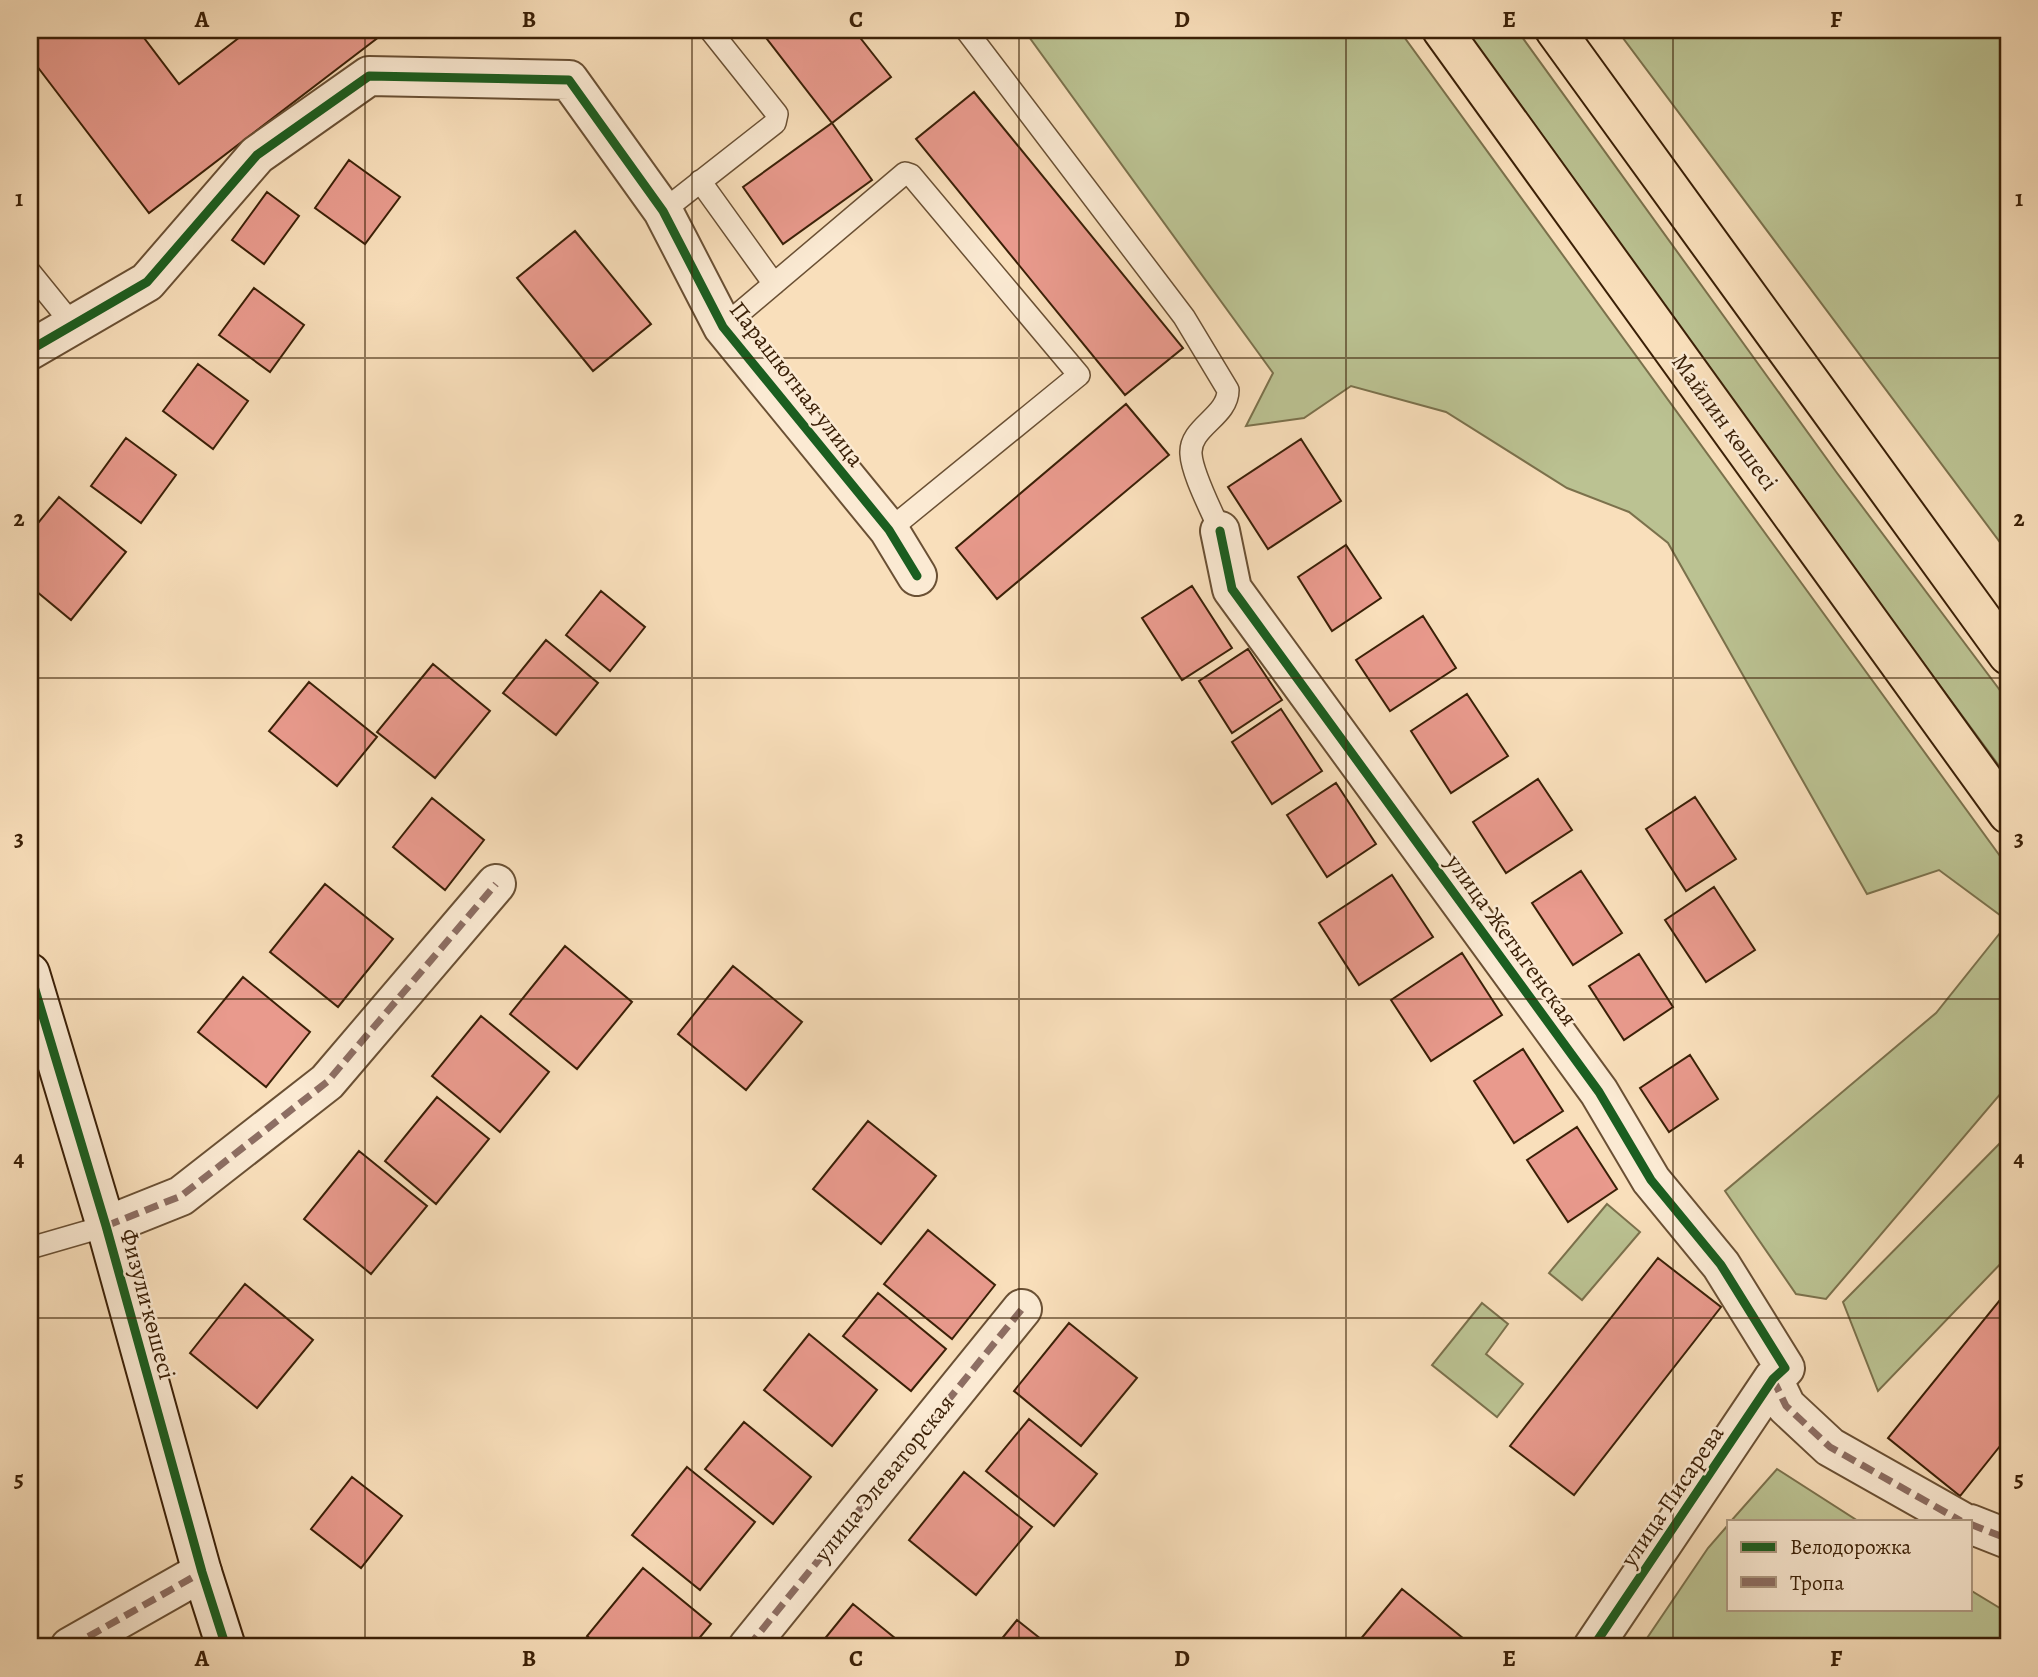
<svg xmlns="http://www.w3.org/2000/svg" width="2038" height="1677" viewBox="0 0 2038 1677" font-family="Alegreya,serif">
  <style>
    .green { fill: #bbc292; stroke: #7b714c; stroke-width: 2 }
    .building { fill: #e99a8d; stroke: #3b2007; stroke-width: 2 }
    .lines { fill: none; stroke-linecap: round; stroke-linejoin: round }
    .lane-casing { stroke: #6a5034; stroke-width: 24 }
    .street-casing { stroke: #6a5034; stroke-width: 42 }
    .secondary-casing { stroke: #3b2007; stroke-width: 42 }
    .primary-casing { stroke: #3b2007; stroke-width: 42 }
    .lane { stroke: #fbead3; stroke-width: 21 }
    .street { stroke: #fbead3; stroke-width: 38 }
    .secondary { stroke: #fbead3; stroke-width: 38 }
    .primary { stroke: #f9dfbb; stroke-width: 38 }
    .quiet { stroke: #8d6e63; stroke-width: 7; stroke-dasharray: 14 7; stroke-linecap: butt }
    .cycleway-casing { stroke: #fbead3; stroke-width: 13 }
    .cycleway { stroke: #1b5e20; stroke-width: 9 }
    .grid { fill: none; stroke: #3b2007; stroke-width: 2; stroke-opacity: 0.55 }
    .labels { text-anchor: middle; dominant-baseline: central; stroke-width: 5; stroke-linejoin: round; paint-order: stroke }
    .street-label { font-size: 24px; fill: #3b2007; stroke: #fbead3 }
    .neatline { fill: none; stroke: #3b2007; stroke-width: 2.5 }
    .grid-label { font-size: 23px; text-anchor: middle; font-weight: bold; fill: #3b2007 }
  </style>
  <rect width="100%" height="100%" fill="#f9dfbb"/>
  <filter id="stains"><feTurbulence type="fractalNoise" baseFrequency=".00286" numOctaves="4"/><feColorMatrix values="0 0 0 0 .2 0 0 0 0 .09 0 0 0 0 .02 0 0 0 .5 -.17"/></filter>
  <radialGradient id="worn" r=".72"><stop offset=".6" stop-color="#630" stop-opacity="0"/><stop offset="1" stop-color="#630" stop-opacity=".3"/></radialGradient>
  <!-- green -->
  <path class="green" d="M1024 30H1399L2008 867V921L1939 870 1867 894 1668 543 1629 512 1567 488 1446 412 1351 386 1304 418 1246 426 1273 373Z
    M1464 30H1517L1837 473 2008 701V778L1843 554 1527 114Z
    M1617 30H2008V553Z
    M2008 923V1085L1826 1299 1796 1294 1725 1191 1936 1013Z
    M2008 1135V1256L1878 1391 1843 1302Z
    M1607 1204 1640 1232 1582 1300 1549 1273Z
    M1482 1303 1508 1324 1486 1354 1523 1384 1497 1417 1432 1365Z
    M1777 1469 1858 1521H1731Z
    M1728 1525V1609H1970V1590L2008 1613V1647H1641L1708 1548Z"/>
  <!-- building -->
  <path class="building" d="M30 30H138L179 84 249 30H388L149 213 30 57Z
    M760 30H854L891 77 832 123Z
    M974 92 1183 348 1125 395 916 139Z
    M832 123 872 180 783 244 743 187Z
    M349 160 400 197 365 244 315 208Z
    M267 192 299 216 264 264 232 240Z
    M575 231 651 324 593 371 517 278Z
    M254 288 304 325 270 372 219 335Z
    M198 364 248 401 213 449 163 411Z
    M1126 404 1169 455 997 599 956 548Z
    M126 438 176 475 141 523 91 486Z
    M1301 439 1341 501 1268 549 1228 487Z
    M59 497 126 552 71 620 30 586V533Z
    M1346 545 1381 598 1332 631 1298 577Z
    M1192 586 1232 648 1182 680 1142 618Z
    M601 591 645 627 610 671 566 635Z
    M1423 616 1456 668 1390 711 1356 660Z
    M546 640 598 683 556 735 503 693Z
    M1248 649 1282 700 1232 733 1199 681Z
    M433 664 490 711 435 778 377 732Z
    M309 682 377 737 337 786 269 731Z
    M1467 694 1508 756 1451 793 1411 731Z
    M1281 709 1322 771 1272 804 1232 742Z
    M1538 779 1572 830 1506 873 1473 822Z
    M1336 783 1376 844 1327 877 1287 815Z
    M1695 797 1736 859 1686 891 1646 829Z
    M432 798 484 840 445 890 393 847Z
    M1581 871 1622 933 1573 965 1532 903Z
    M1392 875 1433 937 1359 985 1319 923Z
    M325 884 393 939 338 1007 270 952Z
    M1714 887 1755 950 1706 982 1665 920Z
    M565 946 632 1002 577 1069 510 1014Z
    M1462 953 1502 1015 1431 1061 1391 1000Z
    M1639 954 1673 1007 1624 1040 1589 986Z
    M733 966 802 1022 746 1090 678 1034Z
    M243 977 310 1032 266 1087 198 1032Z
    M481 1016 549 1072 500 1132 432 1076Z
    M1523 1049 1563 1111 1514 1143 1474 1081Z
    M1690 1055 1718 1099 1669 1132 1640 1088Z
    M437 1097 489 1139 436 1204 385 1161Z
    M868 1121 936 1176 881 1244 813 1189Z
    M1577 1127 1617 1189 1568 1222 1527 1160Z
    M359 1151 427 1206 371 1274 304 1219Z
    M928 1230 995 1285 952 1339 884 1284Z
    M1658 1258 1721 1307 1574 1495 1510 1446Z
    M245 1284 313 1340 257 1408 190 1353Z
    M2008 1290V1436L1960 1496 1888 1438Z
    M878 1293 946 1349 911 1391 843 1336Z
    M1069 1323 1137 1378 1081 1446 1014 1391Z
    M809 1334 877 1390 832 1446 764 1390Z
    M1029 1419 1097 1474 1054 1526 986 1471Z
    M744 1422 811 1477 773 1524 705 1469Z
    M687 1467 755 1522 700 1590 632 1535Z
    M964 1472 1032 1527 976 1595 909 1540Z
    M352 1477 402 1516 361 1568 311 1529Z
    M643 1568 711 1624 692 1647H601L587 1636Z
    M1402 1589 1474 1647H1354Z
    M853 1604 906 1647H818Z
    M1017 1620 1051 1647H995Z"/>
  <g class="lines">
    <defs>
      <path id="lane" d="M966 30 1184 317 1228 390C1228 417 1189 427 1191 454 1192 474 1212 511 1220 531
        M700 181 774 284
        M663 211 775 123 777 114 710 30
        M30 272 73 325
        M723 327 905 173 911 175 1079 375 889 530
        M30 1248 106 1226"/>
      <path id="street" d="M30 350 147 282 257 155 369 76 569 80 663 211 723 327 889 530 917 576
        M1220 531 1232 589 1599 1092 1651 1180 1721 1265 1785 1368 1773 1379 1593 1647
        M106 1226 181 1196 327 1082 496 884
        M1773 1379 1786 1406 1830 1447 1961 1521
        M1970 1524 2008 1539
        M70 1647 202 1572
        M748 1647 1022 1309"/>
      <path id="secondary" d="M30 973 106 1226 202 1572 226 1647"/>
      <path id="primary" d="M1442 30 2008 814
        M1555 30 2008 655"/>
    </defs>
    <!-- lane casing -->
    <use href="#lane" class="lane-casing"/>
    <!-- street casing -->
    <use href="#street" class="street-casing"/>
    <!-- secondary casing -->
    <use href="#secondary" class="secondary-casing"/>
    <!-- primary casing -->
    <use href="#primary" class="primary-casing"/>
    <!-- lane -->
    <use href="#lane" class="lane"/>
    <!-- street -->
    <use href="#street" class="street"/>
    <!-- secondary -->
    <use href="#secondary" class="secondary"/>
    <!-- primary -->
    <use href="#primary" class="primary"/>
    <!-- quiet -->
    <path class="quiet" d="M106 1226 181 1196 327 1082 496 884
      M1773 1379 1786 1406 1830 1447 1961 1521
      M1970 1524 2008 1539
      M70 1647 202 1572
      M748 1647 1022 1309"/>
    <defs>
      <path id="cycleway" d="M30 350 147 282 257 155 369 76 569 80 663 211 723 327 889 530 917 576
        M1220 531 1232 589 1599 1092 1651 1180 1721 1265 1785 1368 1773 1379 1593 1647
        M30 973 106 1226 202 1572 226 1647"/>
    </defs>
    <!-- cycleway casing -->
    <use href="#cycleway" class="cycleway-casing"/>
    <!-- cycleway -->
    <use href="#cycleway" class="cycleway"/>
  </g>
  <!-- grid -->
  <path class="grid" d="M365 30V1647M692 30V1647M1019 30V1647M1346 30V1647M1673 30V1647M30 358H2008M30 678H2008M30 999H2008M30 1318H2008"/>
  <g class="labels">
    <!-- street labels -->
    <g class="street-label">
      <text transform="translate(797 384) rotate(52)">Парашютная улица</text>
      <text transform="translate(1725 422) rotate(54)">Майлин көшесі</text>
      <text transform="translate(1512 940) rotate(54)">улица Жетыгенская</text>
      <text transform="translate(148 1304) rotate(75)">Физули көшесі</text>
      <text transform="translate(884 1478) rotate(-51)">улица Элеваторская</text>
      <text transform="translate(1672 1496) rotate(-56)">улица Писарева</text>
    </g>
  </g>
  <!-- margin -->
  <rect width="2038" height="1677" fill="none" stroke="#f9dfbb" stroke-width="77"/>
  <!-- legend -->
  <rect x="1727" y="1520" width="245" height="91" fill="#fbead3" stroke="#ae9981" stroke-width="2"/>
  <rect x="1741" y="1542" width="35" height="10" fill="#1b5e20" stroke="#ae9981" stroke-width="2"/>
  <text x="1790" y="1554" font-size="21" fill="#3b2007">Велодорожка</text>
  <rect x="1741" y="1577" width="35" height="10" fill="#8d6e63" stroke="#ae9981" stroke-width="2"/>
  <text x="1790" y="1590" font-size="21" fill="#3b2007">Тропа</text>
  <rect x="38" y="38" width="1962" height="1600" class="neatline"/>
  <g class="grid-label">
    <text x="202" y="27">A</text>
    <text x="529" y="27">B</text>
    <text x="856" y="27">C</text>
    <text x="1182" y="27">D</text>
    <text x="1509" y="27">E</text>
    <text x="1836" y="27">F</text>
    <text x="19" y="206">1</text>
    <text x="2019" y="206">1</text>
    <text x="19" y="526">2</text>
    <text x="2019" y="526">2</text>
    <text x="19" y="846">3</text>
    <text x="2019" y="846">3</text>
    <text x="19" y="1166">4</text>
    <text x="2019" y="1166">4</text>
    <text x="19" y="1486">5</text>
    <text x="2019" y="1486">5</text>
    <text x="202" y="1666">A</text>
    <text x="529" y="1666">B</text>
    <text x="856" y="1666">C</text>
    <text x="1182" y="1666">D</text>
    <text x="1509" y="1666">E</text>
    <text x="1836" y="1666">F</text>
  </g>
  <rect width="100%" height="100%" filter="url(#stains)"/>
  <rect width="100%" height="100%" fill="url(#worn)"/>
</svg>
